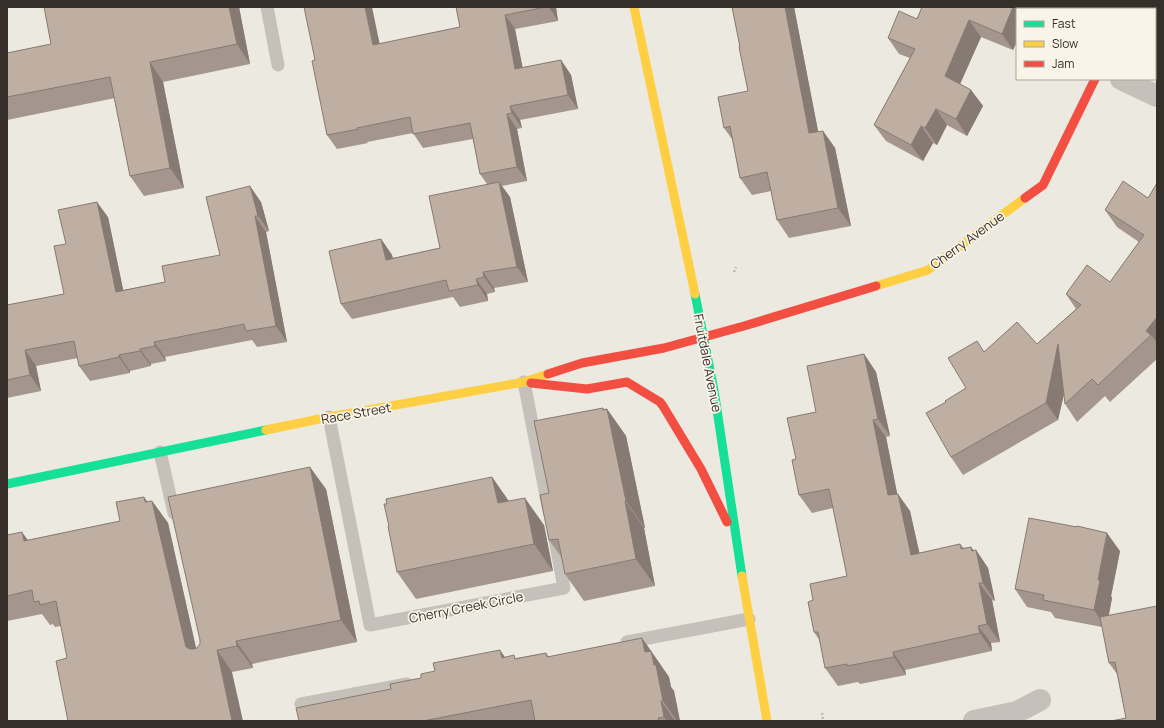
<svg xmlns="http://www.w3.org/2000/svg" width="1164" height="728" viewBox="0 0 1164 728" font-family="Manrope,sans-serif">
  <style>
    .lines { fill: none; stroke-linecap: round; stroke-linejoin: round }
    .path { stroke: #beb9b2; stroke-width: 2.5; stroke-dasharray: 2 2; stroke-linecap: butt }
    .lane { stroke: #c5c0ba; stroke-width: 13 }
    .street { stroke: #c5c0ba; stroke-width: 22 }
    .fast { stroke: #16e098; stroke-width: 9 }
    .slow { stroke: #ffcf43; stroke-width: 9 }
    .jam { stroke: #f24e42; stroke-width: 9 }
    .wall { fill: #a4968c }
    .shaded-wall { fill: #867a72 }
    .building { fill: #bfafa3; stroke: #867a72 }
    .labels { text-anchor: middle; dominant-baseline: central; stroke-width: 3.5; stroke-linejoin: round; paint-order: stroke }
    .street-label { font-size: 13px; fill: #362e28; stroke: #f9f4e8 }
  </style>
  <rect width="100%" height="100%" fill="#ece9e1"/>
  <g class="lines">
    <!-- path -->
    <path class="path" d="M734 272 736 267
      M822 713 823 721"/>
    <!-- lane -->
    <path class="lane" d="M267 7 278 65
      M524 382 549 511
      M329 417 370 625 564 588 554 534
      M160 452 174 513
      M627 642 749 619
      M301 704 407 684"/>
    <!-- street -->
    <path class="street" d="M1125 9 1126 7
      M1121 79 1157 96
      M974 721 1017 712 1040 700"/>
    <!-- fast -->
    <path class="fast" d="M695 294 714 390 742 576
      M7 484 266 430"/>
    <!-- slow -->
    <path class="slow" d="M634 7 695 294
      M876 286 928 270 1025 198
      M266 430 329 417 524 382 548 374
      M742 576 767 721"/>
    <!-- jam -->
    <path class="jam" d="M1025 198 1043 185 1095 79
      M548 374 582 363 664 348 744 326 876 286
      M531 383 587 389 627 382 660 402 663 406 701 469 727 522"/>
  </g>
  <!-- wall -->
  <path class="wall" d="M239 7 250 64 163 82 184 188 144 196 130 176 115 98 7 120V53Z
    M456 7H556L558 21 515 29 522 68 561 60 571 75 578 109 520 120 522 128 517 129 527 181 502 186 510 197 528 282 494 288 495 292 487 294 488 301 460 307 453 297 352 319 341 304 381 239 392 255 393 258 440 248 487 184 480 174 473 139 423 148 413 133 367 142 368 143 337 149 327 135 315 60 380 44 460 27Z
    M732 7H794L818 132 823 131 835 148 851 226 789 238 777 220 771 191 752 195 740 178 732 139 724 128 748 91 740 47Z
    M922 7H1018L1020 9H1017V41L1013 50 981 37 960 84 971 90 983 106 967 136 947 125 937 145 933 143 923 161 886 141 874 125 910 58 899 54 888 38 917 19Z
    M1157 183V359L1110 402 1105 396 1077 422 1065 404 1064 395 1058 420 963 475 951 457 946 402 966 388 984 351 1037 344 1076 309 1066 294 1110 282 1139 242 1117 227 1105 210 1148 198Z
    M261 202 269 231 266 232 287 342 257 347 252 340 165 357 166 361 151 364V366L130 371V373L90 381 79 366 78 358 36 366 41 391 7 398V305L64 294 66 244 108 217 123 290 165 282 220 255Z
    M864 354 876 372 890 436 886 437 897 494 910 511 919 553 960 544 964 548 971 547 974 551 976 550 988 568 995 601 992 600 1000 642 991 643 992 651 905 670 906 675 860 684 858 682 838 686 825 668 820 641 814 632 813 600 847 576 833 508 812 513 799 495 796 459Z
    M604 409H607L626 436 645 528H644L655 586 584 601 565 574 562 558 549 540V493Z
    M492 477 509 501 544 525 553 571 416 599 397 572Z
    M326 489 357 642 252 664 253 668 232 672 67 658 61 626 55 627 53 624 50 625 42 614 7 621V535L28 540 120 521 148 502 152 501 168 523 196 648H197Z
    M1120 551 1111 596 1112 598 1109 615 1126 718 1117 674 1109 663 1102 627 1055 618 1051 612 1027 607 1015 589Z
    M642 638 669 677 671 687 674 691 680 721H299L421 678 505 657 516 658 546 653 549 657Z"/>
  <!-- shaded-wall -->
  <path class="shaded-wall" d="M229 7H239L250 64 237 44Z
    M365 7H372L383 60 373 45Z
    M549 7H556L558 21Z
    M785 7H794L822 151 809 133Z
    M1013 7H1018L1020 9H1017V41L1013 50 1002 34Z
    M505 15 515 29 526 84 515 69Z
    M969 20 981 37 956 93 945 76Z
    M561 60 571 75 578 109 568 95Z
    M150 62 163 82 184 188 170 168Z
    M971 90 983 106 967 136 956 119Z
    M510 106 520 120 522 128 512 113Z
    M936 109 947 125 937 145 925 128Z
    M507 114 517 129 527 181 517 167Z
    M921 126 933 143 923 161 911 145Z
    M823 131 835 148 851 226 838 208Z
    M499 182 510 197 528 282 517 267Z
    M250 186 261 202 269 231 258 216Z
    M97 202 108 217 127 308 116 292Z
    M255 216 266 232 287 342 276 326Z
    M381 239 392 255 396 275 386 260Z
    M483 272 494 288 495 292 484 277Z
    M476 279 487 294 488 301 478 285Z
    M1157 317V343L1151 335 1146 331Z
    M154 342 165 357 166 361 155 346Z
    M1058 344 1071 361 1058 420 1046 403Z
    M140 349 151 364V366L140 351Z
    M25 350 36 366 41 391 30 375Z
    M864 354 876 372 890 436 878 419Z
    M119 355 130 371V373L119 357Z
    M603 408 609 416 607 409 626 436 645 528 626 501Z
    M873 420 886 437 901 513 888 495Z
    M310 467 326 489 357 642 341 620Z
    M492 477 511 505 498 503Z
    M898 494 910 511 924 573 911 555Z
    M144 497 155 512 152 501 168 523 200 666 186 647 185 643Z
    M525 498 544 525 553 571 534 544Z
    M625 501 644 528 655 586 636 559Z
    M22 532 38 554 24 541Z
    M1107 533 1120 551 1111 596 1112 598 1106 628 1094 610 1098 580Z
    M971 547 976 554V550L988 568 995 601 983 583 972 551Z
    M979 583 992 600 1000 642 987 624Z
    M978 626 991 643 992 651 980 633Z
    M642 638 669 677 671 687 674 691 680 721H677L663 701 645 652Z
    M236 641 252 664 253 668 237 646Z
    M217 650 232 672 243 721H232Z
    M500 650 518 676 502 658Z
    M893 652 905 670 906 675 894 657Z
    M661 701 675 721H667L664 717Z"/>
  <!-- building -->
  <path class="building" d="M44 7H229L237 44 150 62 170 168 130 176 110 77 7 97V53L51 44Z
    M304 7H365L373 45 460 27 456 7H546L505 15 515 69 561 60 568 95 510 106 512 113 507 114 517 167 480 174 470 123 413 134 410 117 357 128 358 129 327 135 312 61 315 60Z
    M732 7H785L809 133 823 131 838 208 777 220 767 172 740 178 730 126 724 128 718 97 748 91 739 47H740Z
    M922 7H1013L1002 34 969 20 945 76 971 90 956 119 936 109 925 128 921 126 911 145 874 125 915 49 888 38 899 11 917 19Z
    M1123 181 1148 198 1157 183V317L1146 331 1151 335 1098 385 1092 379 1065 404 1058 344 1046 403 951 457 926 413 946 402 945 401 966 388 948 358 977 341 984 352 1017 322 1037 344 1081 305 1066 294 1087 265 1110 282 1144 235 1105 210Z
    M499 182 517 267 483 272 484 277 476 279 478 285 449 291 446 280 341 304 329 251 381 239 386 260 440 248 429 196Z
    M250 186 258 216H255L276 326 246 331 244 324 154 342 155 346 140 349V351L119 355V357L79 366 74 341 25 350 30 375 7 380V305L64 294 54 246 66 244 58 210 97 202 116 292 165 282 162 266 220 255 206 197Z
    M864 354 878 419 873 420 888 495 898 494 911 555 960 544 961 549 971 547 972 551 976 550 983 583H979L987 624 978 626 980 633 893 652 894 657 847 666V664L825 668 818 632H814L808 602 813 600 810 584 847 576 829 489 799 495 792 460 796 459 787 418 816 412 807 366Z
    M603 408V410L607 409 626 501H625L636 559 565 574 558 539 549 540 540 495 549 493 534 421Z
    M310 467 341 620 236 641 237 646 217 650 232 721H68L56 661 67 658 56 601 40 605 39 601 34 602 32 590 7 596V535L22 532 24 541 120 521 116 502 144 497 145 502 152 501 185 643 186 647 190 649H194L197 648 200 644V640L168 497Z
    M492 477 498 503 525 498 534 544 397 572 388 526H389L384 504H387L386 499Z
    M1029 518 1077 527V526L1107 533 1098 580H1100L1094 610 1043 600 1044 595 1015 589Z
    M1157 606V721H1111L1126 718 1115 662 1109 663 1100 617Z
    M642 638 645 652 651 651 654 665H656L663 701H661L664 717 658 718 659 721H535L531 700 423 721H299L296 708 391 689 390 684 421 678V674L435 671 433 663 500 650 502 658 514 655 515 659 546 653 547 657Z"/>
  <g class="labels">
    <!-- street labels -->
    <g class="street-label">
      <text transform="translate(967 240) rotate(-36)">Cherry Avenue</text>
      <text transform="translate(708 363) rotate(79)">Fruitdale Avenue</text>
      <text transform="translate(356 413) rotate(-10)">Race Street</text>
      <text transform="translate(466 607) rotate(-11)">Cherry Creek Circle</text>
    </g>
  </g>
  <!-- border -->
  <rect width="1164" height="728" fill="none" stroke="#362e28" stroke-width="16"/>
  <!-- legend -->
  <rect x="1016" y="8" width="140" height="72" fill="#f9f4e8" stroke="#aba59b"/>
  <rect x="1024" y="21" width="20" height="6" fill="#16e098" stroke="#aba59b"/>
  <text x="1052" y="28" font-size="12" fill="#362e28">Fast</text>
  <rect x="1024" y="41" width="20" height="6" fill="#ffcf43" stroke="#aba59b"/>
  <text x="1052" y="48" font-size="12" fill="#362e28">Slow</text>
  <rect x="1024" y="61" width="20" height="6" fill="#f24e42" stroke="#aba59b"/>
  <text x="1052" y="68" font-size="12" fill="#362e28">Jam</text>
</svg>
